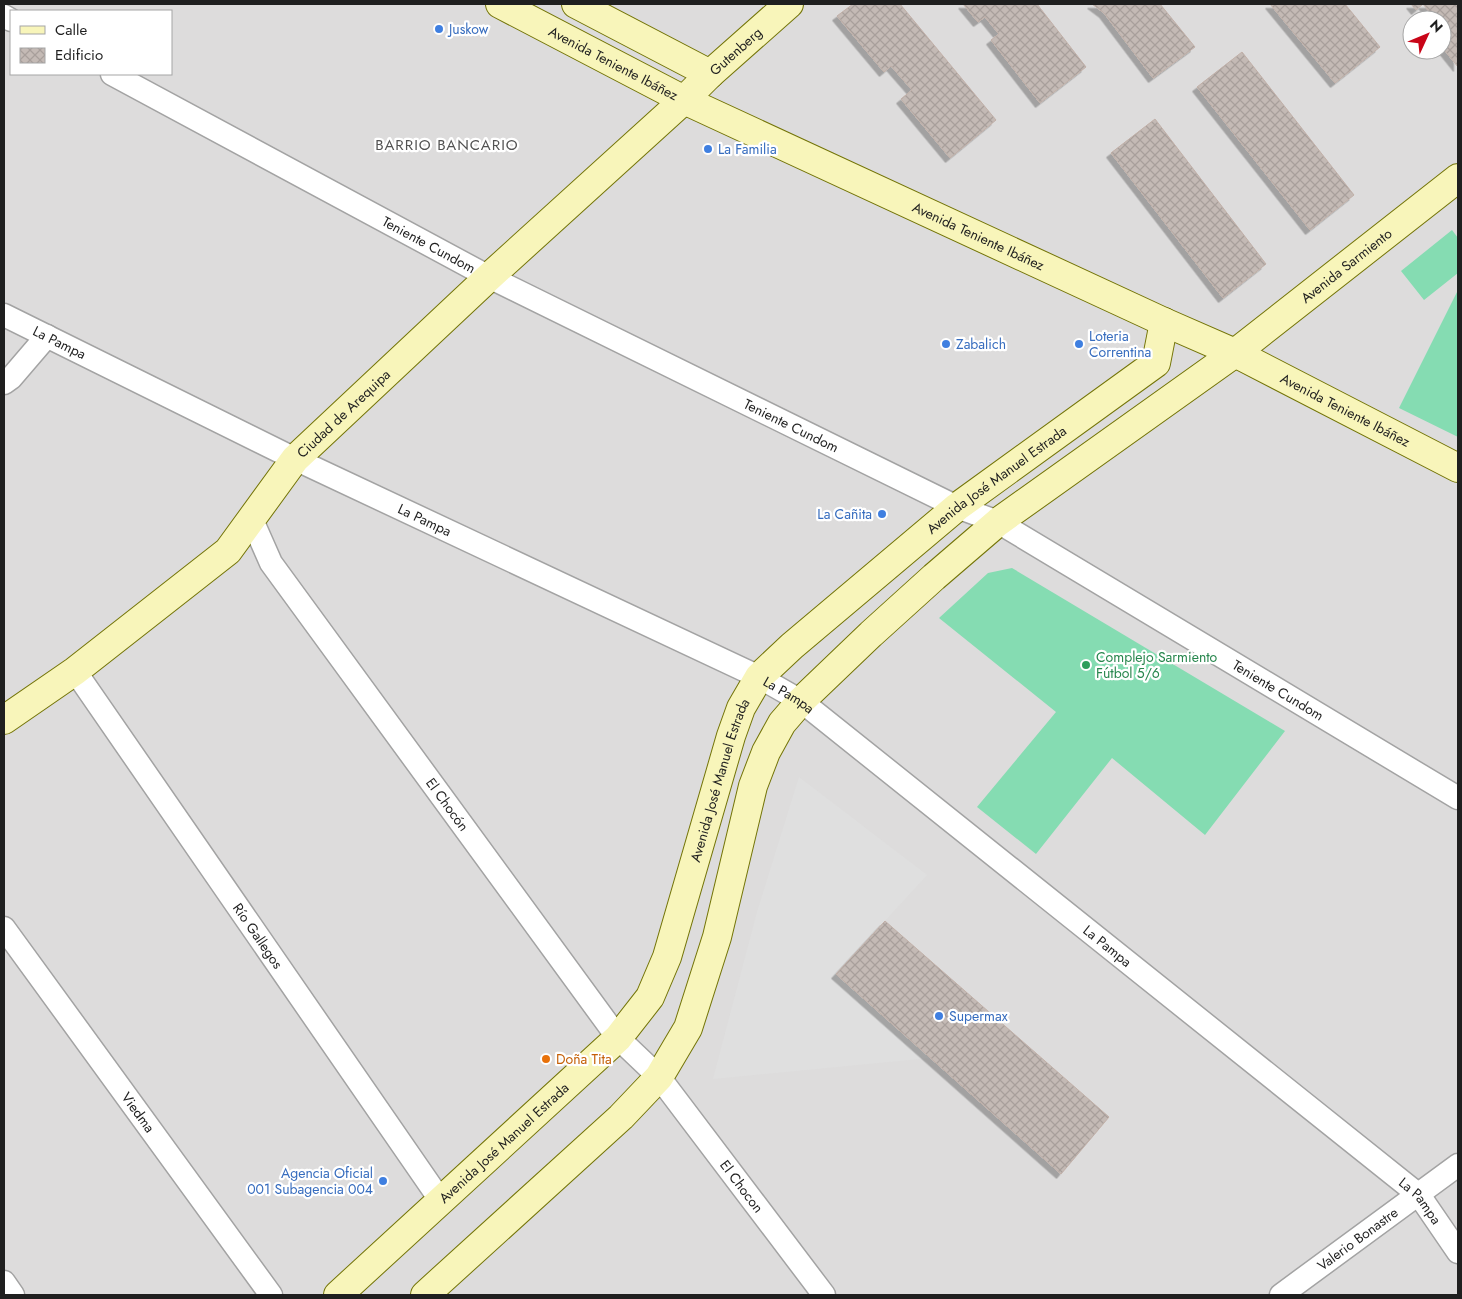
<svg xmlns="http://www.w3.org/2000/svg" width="1462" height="1299" viewBox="0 0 1462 1299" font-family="Jost,sans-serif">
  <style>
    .residential { fill: #dddcdc; fill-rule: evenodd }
    .pitch { fill: #85dcb2 }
    .parking { fill: #dfdfdf }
    .building { fill: url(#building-cross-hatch); stroke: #c1b0a8; filter: url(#shadow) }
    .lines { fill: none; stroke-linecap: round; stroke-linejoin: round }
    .street-casing { stroke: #a3a3a3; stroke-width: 25 }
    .secondary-casing { stroke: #737407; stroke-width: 30 }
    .street { stroke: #fff; stroke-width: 22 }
    .secondary { stroke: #f8f5ba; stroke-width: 28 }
    .shop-dot { fill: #3f7fe0; stroke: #fff; stroke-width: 2 }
    .leisure-dot { fill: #2e9e5b; stroke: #fff; stroke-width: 2 }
    .food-dot { fill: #e8710a; stroke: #fff; stroke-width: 2 }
    .labels { text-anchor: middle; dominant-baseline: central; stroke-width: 4.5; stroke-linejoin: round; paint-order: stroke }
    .shop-label { font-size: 14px; fill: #366cbe; stroke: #fff; text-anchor: start }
    .street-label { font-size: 14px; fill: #1f1f1f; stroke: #fff }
    .leisure-label { font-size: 14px; fill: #27864d; stroke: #fff; text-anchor: start }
    .food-label { font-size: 14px; fill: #c56008; stroke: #fff; text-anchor: start }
    .neighbourhood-label { font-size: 15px; letter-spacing: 1px; fill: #525252; stroke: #fff }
  </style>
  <defs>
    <pattern id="building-cross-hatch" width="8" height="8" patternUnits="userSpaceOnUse" patternTransform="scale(1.25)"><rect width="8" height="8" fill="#c4bab5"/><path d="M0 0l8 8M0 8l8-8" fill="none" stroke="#a89f9b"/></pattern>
    <filter id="shadow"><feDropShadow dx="-4.5" dy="4.5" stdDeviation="0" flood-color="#0004"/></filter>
  </defs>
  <rect width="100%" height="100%" fill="#efebe5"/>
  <!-- residential -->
  <path class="residential" d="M4 4H1458V1295H4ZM11 11H171V74H11ZM1412 20H1442V50H1412Z"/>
  <!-- pitch -->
  <path class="pitch" d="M1452 230 1458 238V273L1424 300 1401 271Z
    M1458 290V437L1399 408Z
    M1012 568 1285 731 1205 835 1112 758 1036 854 977 807 1056 712 939 618 988 573Z"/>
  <!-- parking -->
  <path class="parking" d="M799 777 927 875 836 974 930 1058 713 1079 757 912Z"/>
  <!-- building -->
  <path class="building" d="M853 4H900L996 120 950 158 901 99 912 90 891 66 884 72 837 16Z
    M963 4H1037L1086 67 1040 103 991 40 999 34 985 17 978 22Z
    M1092 4H1160L1195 47 1153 78 1104 13Z
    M1270 4H1345L1380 47 1335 83Z
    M1411 4H1458V67L1442 47V20H1436L1423 4 1416 10Z
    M1242 52 1354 195 1310 230 1197 87Z
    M1155 119 1266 264 1223 298 1111 153Z
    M885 921 1109 1117 1061 1174 836 974Z"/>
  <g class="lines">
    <defs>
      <g id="street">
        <path d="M4 16 11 20"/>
        <path id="s1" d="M112 74 489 277 957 507 998 522 1458 798"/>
        <path id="s2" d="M4 315 295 459 759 677 801 701 1419 1195 1458 1252"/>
        <path d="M4 383 11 378 47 336"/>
        <path id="s3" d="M252 520 271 563 618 1038 659 1077 824 1295"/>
        <path id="s4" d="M75 671 441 1201"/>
        <path id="s5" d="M4 928 271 1295"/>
        <path d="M4 1282 13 1295"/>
        <path id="s6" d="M1281 1295 1458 1165"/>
      </g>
      <g id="secondary">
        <path id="s7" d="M500 4 684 100 1164 322 1235 353 1458 468"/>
        <path d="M576 4 710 74"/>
        <path id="s8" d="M4 720 75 671 228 551 295 459 489 277 684 100 710 74 789 4"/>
        <path id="s9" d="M338 1295 618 1038 650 997 667 957 731 736 741 708 759 677 792 646 957 507 1156 363 1164 322"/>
        <path id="s10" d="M425 1295 621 1117 659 1077 688 1028 717 937 753 786 766 752 782 723 801 701 871 634 934 577 998 522 1235 353 1458 178"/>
      </g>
    </defs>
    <!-- street casing -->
    <use href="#street" class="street-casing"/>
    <!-- secondary casing -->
    <use href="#secondary" class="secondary-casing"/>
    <!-- street -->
    <use href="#street" class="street"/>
    <!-- secondary -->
    <use href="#secondary" class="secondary"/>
  </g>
  <!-- markers -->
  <g class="shop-dot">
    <circle cx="439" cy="29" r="5"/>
    <circle cx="708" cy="149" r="5"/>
    <circle cx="946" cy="344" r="5"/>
    <circle cx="1079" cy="344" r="5"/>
    <circle cx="882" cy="514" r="5"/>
    <circle cx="939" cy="1016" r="5"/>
    <circle cx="383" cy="1181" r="5"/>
  </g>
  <circle class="leisure-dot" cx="1086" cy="665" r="5"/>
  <circle class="food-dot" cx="546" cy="1059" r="5"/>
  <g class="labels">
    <!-- shop labels -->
    <g class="shop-label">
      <text x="449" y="29">Juskow</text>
      <text x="718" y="149">La Familia</text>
      <text x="1089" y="336">Loteria<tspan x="1089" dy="16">Correntina</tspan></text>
      <text x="956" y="344">Zabalich</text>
      <text x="872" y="514" text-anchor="end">La Cañita</text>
      <text x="949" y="1016">Supermax</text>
      <text x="373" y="1173" text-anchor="end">Agencia Oficial<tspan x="373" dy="16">001 Subagencia 004</tspan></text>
    </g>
    <!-- street labels -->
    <g class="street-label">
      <text stroke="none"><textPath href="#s8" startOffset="995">Gutenberg</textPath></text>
      <text stroke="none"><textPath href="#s7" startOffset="128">Avenida Teniente Ibáñez</textPath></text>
      <text stroke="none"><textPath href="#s7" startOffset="532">Avenida Teniente Ibáñez</textPath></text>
      <text stroke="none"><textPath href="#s1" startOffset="360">Teniente Cundom</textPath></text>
      <text stroke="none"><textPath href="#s10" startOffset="1425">Avenida Sarmiento</textPath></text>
      <text stroke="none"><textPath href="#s2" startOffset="62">La Pampa</textPath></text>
      <text stroke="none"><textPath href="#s7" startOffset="938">Avenida Teniente Ibáñez</textPath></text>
      <text stroke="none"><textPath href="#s8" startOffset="461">Ciudad de Arequipa</textPath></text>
      <text stroke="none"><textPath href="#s1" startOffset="765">Teniente Cundom</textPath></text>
      <text stroke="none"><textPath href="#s9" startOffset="1080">Avenida José Manuel Estrada</textPath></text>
      <text stroke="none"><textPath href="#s2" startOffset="468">La Pampa</textPath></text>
      <text stroke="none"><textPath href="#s1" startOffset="1320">Teniente Cundom</textPath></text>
      <text stroke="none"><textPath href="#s2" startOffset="872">La Pampa</textPath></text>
      <text stroke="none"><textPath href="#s9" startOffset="660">Avenida José Manuel Estrada</textPath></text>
      <text stroke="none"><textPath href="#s3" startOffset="346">El Chocón</textPath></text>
      <text stroke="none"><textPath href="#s4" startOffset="322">Río Gallegos</textPath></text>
      <text stroke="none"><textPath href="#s2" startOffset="1278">La Pampa</textPath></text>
      <text stroke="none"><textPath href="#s5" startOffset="228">Viedma</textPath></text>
      <text stroke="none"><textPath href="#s9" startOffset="225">Avenida José Manuel Estrada</textPath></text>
      <text stroke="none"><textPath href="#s3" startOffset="829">El Chocon</textPath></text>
      <text stroke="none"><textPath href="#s2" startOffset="1682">La Pampa</textPath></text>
      <text stroke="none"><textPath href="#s6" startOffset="95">Valerio Bonastre</textPath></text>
    </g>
    <!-- leisure labels -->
    <g class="leisure-label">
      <text x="1096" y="657">Complejo Sarmiento<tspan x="1096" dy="16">Fútbol 5/6</tspan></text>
    </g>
    <!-- food labels -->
    <g class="food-label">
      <text x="556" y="1059">Doña Tita</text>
    </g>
    <!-- neighbourhood labels -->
    <g class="neighbourhood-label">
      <text x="447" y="145">BARRIO BANCARIO</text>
    </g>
  </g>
  <!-- border -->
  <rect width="1462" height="1299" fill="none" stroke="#1f1f1f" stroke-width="10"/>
  <!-- legend -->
  <rect x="10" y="10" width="162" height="65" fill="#ffffff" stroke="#a5a5a5"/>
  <rect x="20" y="26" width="25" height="8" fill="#f8f5ba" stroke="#a5a5a5"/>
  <text x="55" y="35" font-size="15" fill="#1f1f1f">Calle</text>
  <rect x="20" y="48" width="25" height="15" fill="url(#building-cross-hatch)" stroke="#a5a5a5"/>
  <text x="55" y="60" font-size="15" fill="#1f1f1f">Edificio</text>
  <!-- north arrow -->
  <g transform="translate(1427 35) rotate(46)"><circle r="24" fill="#ffffff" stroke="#a5a5a5"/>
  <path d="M0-4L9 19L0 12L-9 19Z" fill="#c90518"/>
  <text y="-8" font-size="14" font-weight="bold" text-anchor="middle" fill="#1f1f1f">N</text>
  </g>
</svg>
